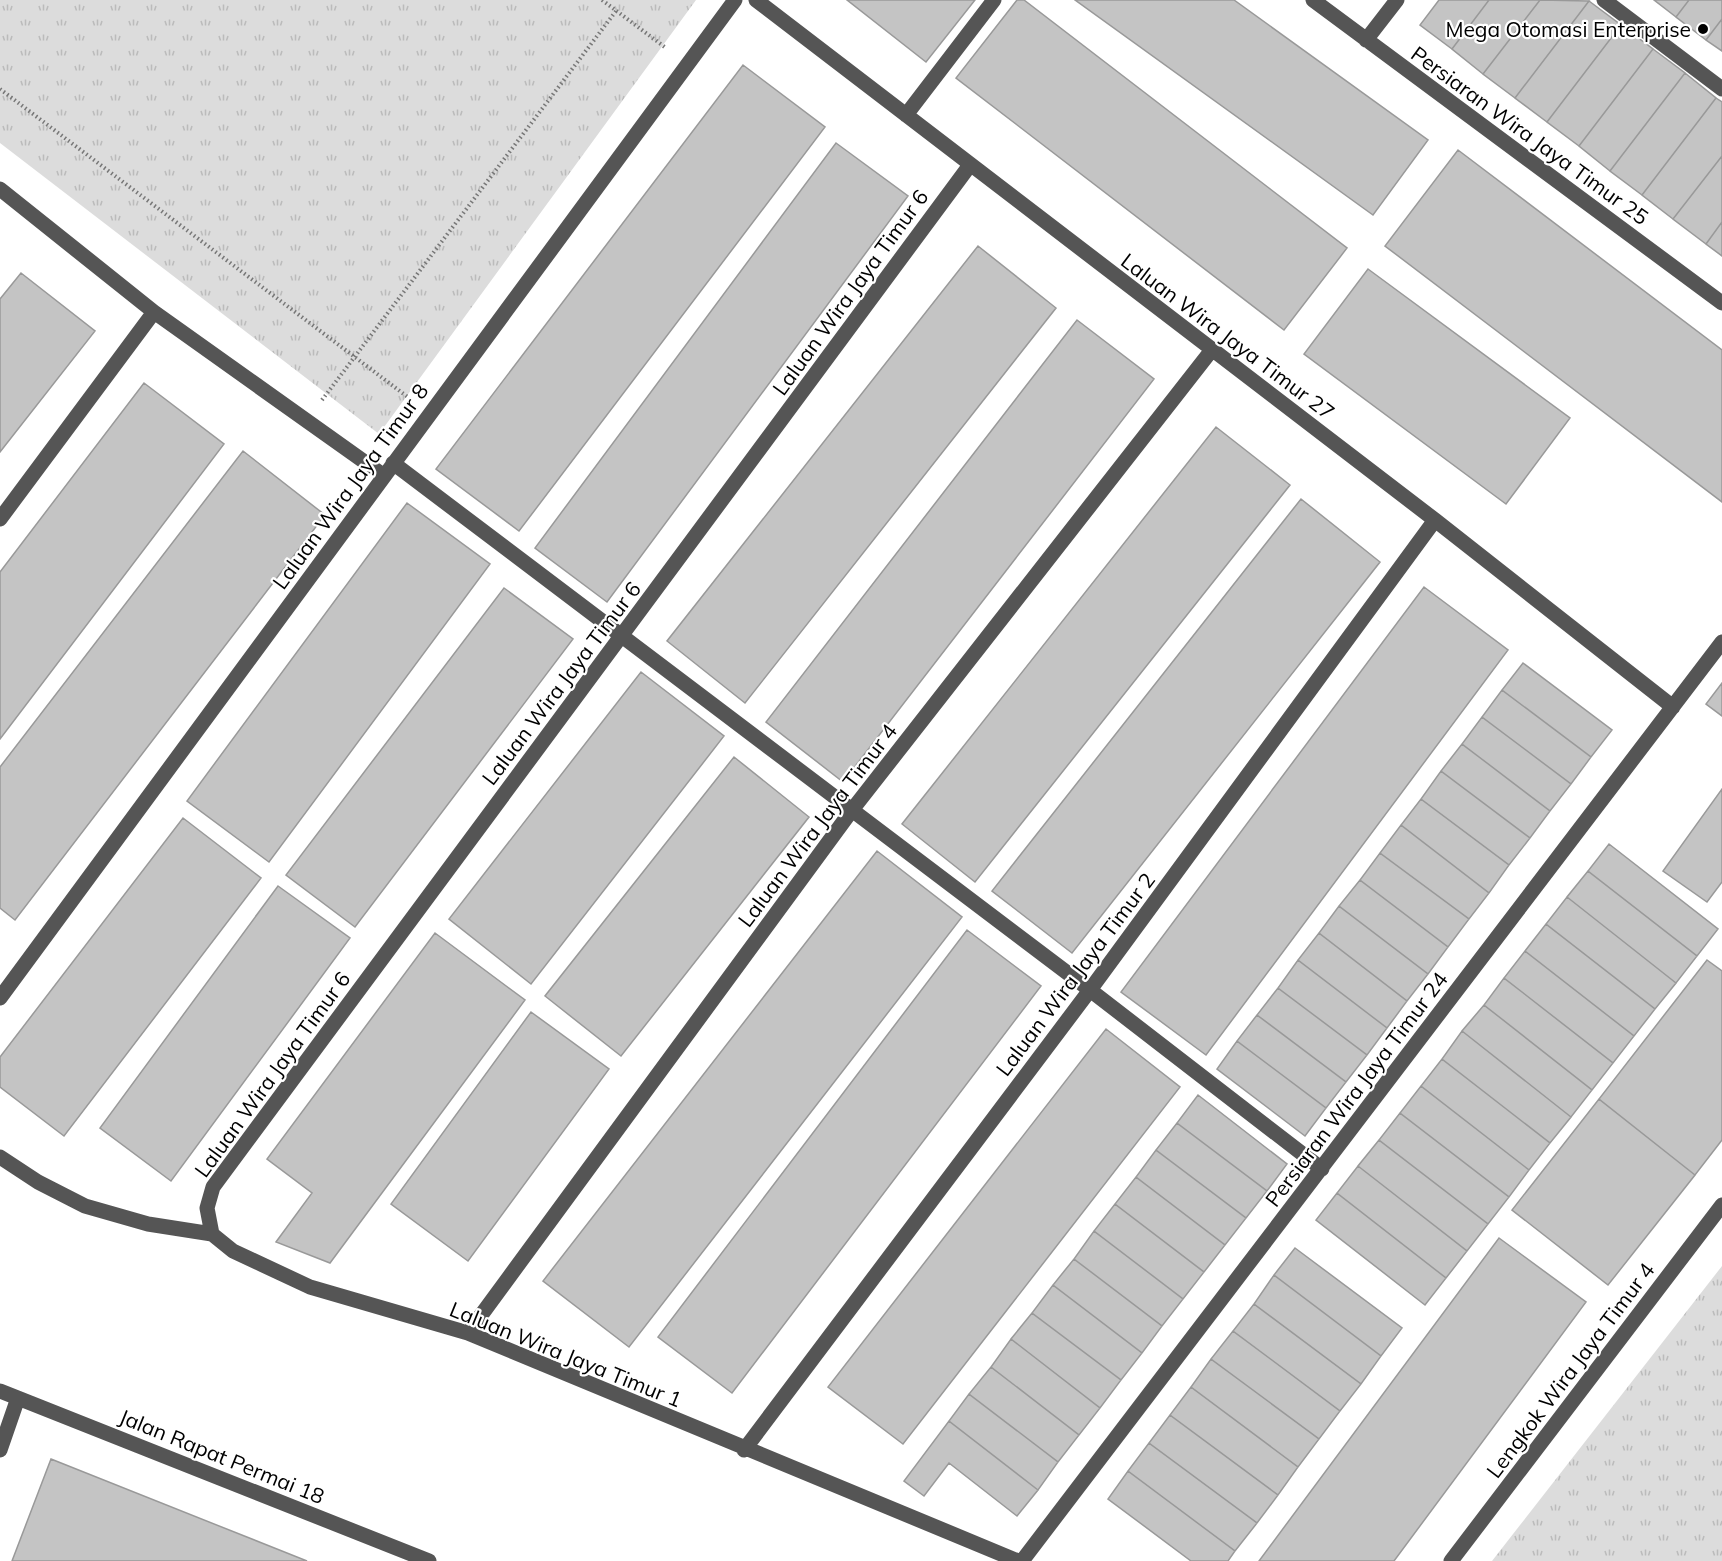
<svg xmlns="http://www.w3.org/2000/svg" width="1722" height="1561" viewBox="0 0 1722 1561" font-family="Mulish,sans-serif">
  <style>
    .grass { fill: url(#grass-tufts) }
    .building { fill: #c4c4c4; stroke: #999; stroke-width: 1.5 }
    .lines { fill: none; stroke-linecap: round; stroke-linejoin: round }
    .path { stroke: #777; stroke-width: 4; stroke-dasharray: 1.5 3; stroke-linecap: butt }
    .minor { stroke: #555; stroke-width: 15 }
    .poi-dot { fill: #000; stroke: #fff; stroke-width: 2 }
    .labels { text-anchor: middle; dominant-baseline: central; stroke-width: 4.5; stroke-linejoin: round; paint-order: stroke }
    .poi-label { font-size: 21px; fill: #000; stroke: #fff; text-anchor: end }
    .street-label { font-size: 21px; fill: #000; stroke: #fff }
  </style>
  <defs>
    <pattern id="grass-tufts" width="24" height="20" patternUnits="userSpaceOnUse" patternTransform="scale(1.5)"><rect width="24" height="20" fill="#dcdcdc"/><path d="M3 7l-1-3M5 7V3M7 7l1-3M15 17l-1-3M17 17v-4M19 17l1-3" fill="none" stroke="#bbb"/></pattern>
  </defs>
  <rect width="100%" height="100%" fill="#fff"/>
  <!-- grass -->
  <path class="grass" d="M0 0H696L379 434 0 143Z
    M1722 1266V1561H1492Z"/>
  <!-- building -->
  <path class="building" d="M847 0H975L926 62Z
    M1017 0H1024L1347 248 1284 330 956 78Z
    M1075 0H1234L1428 140 1373 215Z
    M1439 0H1489L1452 49 1420 25Z
    M1489 0H1540L1483 74 1452 49Z
    M1540 0 1589 1 1515 98 1483 74Z
    M1654 0H1689L1676 17Z
    M1689 0H1722V19L1706 40 1676 17Z
    M1589 1 1621 25 1547 122 1515 98Z
    M1722 19V51L1706 40Z
    M1621 25 1653 49 1579 146 1547 122Z
    M1653 49 1685 73 1610 171 1579 146Z
    M743 65 825 127 519 531 436 469Z
    M1685 73 1716 98 1642 195 1610 171Z
    M1716 98 1722 102V156L1673 219 1642 195Z
    M836 143 908 196 607 602 535 548Z
    M1458 150 1722 350V502L1385 246Z
    M1722 156V222L1706 244 1673 219Z
    M1722 222V256L1706 244Z
    M978 246 1056 308 745 703 667 641Z
    M1368 269 1570 418 1506 504 1304 354Z
    M21 273 95 331 0 452V299Z
    M1077 320 1154 379 843 782 766 722Z
    M144 383 224 444 0 739V572Z
    M1216 427 1290 485 975 882 902 824Z
    M243 451 325 515 15 920 0 908V767Z
    M1301 499 1380 562 1072 953 992 891Z
    M407 503 490 564 269 862 187 801Z
    M1424 587 1508 650 1206 1055 1121 992Z
    M504 588 573 639 355 927 286 875Z
    M1523 663 1612 730 1591 757 1502 690Z
    M641 672 724 736 531 984 449 919Z
    M1722 683V716L1706 704Z
    M1502 690 1591 757 1571 784 1482 717Z
    M1482 717 1571 784 1550 811 1462 744Z
    M1462 744 1550 811 1530 838 1441 771Z
    M734 757 809 817 621 1056 545 996Z
    M1441 771 1530 838 1509 865 1421 799Z
    M1722 789V882L1707 902 1663 871Z
    M1421 799 1509 865 1489 893 1401 825Z
    M183 818 261 878 64 1136 0 1087V1057Z
    M1401 825 1489 893 1469 919 1380 853Z
    M1609 844 1718 929 1697 956 1588 871Z
    M877 851 962 917 629 1347 543 1281Z
    M1380 853 1469 919 1448 947 1360 880Z
    M1588 871 1697 956 1676 983 1567 897Z
    M1360 880 1448 947 1428 974 1339 906Z
    M278 886 350 938 171 1181 100 1128Z
    M1567 897 1676 983 1655 1009 1546 924Z
    M1339 906 1428 974 1407 1001 1319 933Z
    M1546 924 1655 1009 1634 1036 1525 951Z
    M967 930 1041 986 732 1393 658 1337Z
    M435 933 525 1000 330 1263 276 1242 312 1193 267 1159Z
    M1319 933 1407 1001 1387 1028 1298 960Z
    M1525 951 1634 1036 1613 1063 1504 978Z
    M1298 960 1387 1028 1367 1055 1278 988Z
    M1707 960 1722 971V1140L1695 1175 1599 1099Z
    M1504 978 1613 1063 1592 1090 1484 1005Z
    M1278 988 1367 1055 1346 1082 1257 1015Z
    M1484 1005 1592 1090 1571 1117 1462 1031Z
    M531 1012 609 1069 468 1261 391 1204Z
    M1257 1015 1346 1082 1326 1108 1237 1041Z
    M1106 1029 1180 1087 903 1444 828 1387Z
    M1462 1031 1571 1117 1550 1143 1442 1059Z
    M1237 1041 1326 1108 1305 1136 1217 1069Z
    M1442 1059 1550 1143 1529 1170 1421 1086Z
    M1421 1086 1529 1170 1509 1197 1400 1113Z
    M1198 1095 1287 1164 1267 1191 1177 1123Z
    M1599 1099 1695 1175 1608 1285 1512 1210Z
    M1400 1113 1509 1197 1488 1224 1379 1140Z
    M1177 1123 1267 1191 1246 1218 1156 1150Z
    M1379 1140 1488 1224 1467 1251 1358 1166Z
    M1156 1150 1246 1218 1225 1245 1136 1177Z
    M1358 1166 1467 1251 1446 1278 1337 1193Z
    M1136 1177 1225 1245 1204 1272 1115 1204Z
    M1337 1193 1446 1278 1425 1305 1316 1220Z
    M1115 1204 1204 1272 1183 1299 1094 1231Z
    M1094 1231 1183 1299 1162 1326 1074 1259Z
    M1499 1238 1586 1302 1394 1561H1259Z
    M1295 1248 1402 1328 1381 1356 1274 1275Z
    M1074 1259 1162 1326 1142 1353 1053 1285Z
    M1274 1275 1381 1356 1361 1384 1254 1304Z
    M1053 1285 1142 1353 1121 1380 1032 1313Z
    M1254 1304 1361 1384 1340 1411 1233 1331Z
    M1032 1313 1121 1380 1100 1408 1011 1339Z
    M1233 1331 1340 1411 1319 1439 1211 1359Z
    M1011 1339 1100 1408 1079 1435 991 1367Z
    M1211 1359 1319 1439 1298 1467 1191 1387Z
    M991 1367 1079 1435 1058 1462 969 1394Z
    M1191 1387 1298 1467 1278 1495 1170 1415Z
    M969 1394 1058 1462 1038 1490 949 1421Z
    M1170 1415 1278 1495 1257 1523 1149 1443Z
    M949 1421 1038 1490 1017 1516 949 1463 924 1496 904 1481Z
    M1149 1443 1257 1523 1235 1551 1128 1471Z
    M51 1459 307 1561H12Z
    M1128 1471 1235 1551 1228 1561H1191L1108 1499Z"/>
  <g class="lines">
    <!-- path -->
    <path class="path" d="M602 0 666 48
      M0 89 409 398
      M322 400 616 11"/>
    <!-- minor -->
    <path class="minor" d="M756 0 1435 520 1673 707
      M1313 0 1722 303
      M1604 0 1722 89
      M1366 40 1397 0
      M906 115 994 0
      M0 189 154 312 383 475
      M393 463 1090 990 1322 1169
      M0 519 154 312
      M0 998 735 0
      M0 1157 38 1182 85 1206 148 1224 212 1234 233 1251 310 1287 468 1333 1018 1561
      M212 1234 207 1208 213 1187 970 165
      M468 1333 852 810 1211 351
      M0 1391 429 1561
      M0 1450 18 1398
      M744 1450 1090 990 1435 520
      M1022 1561 1722 642
      M1451 1561 1722 1205"/>
  </g>
  <!-- markers -->
  <circle class="poi-dot" cx="1703" cy="29" r="6"/>
  <g class="labels">
    <!-- poi labels -->
    <g class="poi-label">
      <text x="1691" y="29">Mega Otomasi Enterprise</text>
    </g>
    <!-- street labels -->
    <g class="street-label">
      <text transform="translate(1530 135) rotate(36)">Persiaran Wira Jaya Timur 25</text>
      <text transform="translate(850 292) rotate(-54)">Laluan Wira Jaya Timur 6</text>
      <text transform="translate(1228 336) rotate(37)">Laluan Wira Jaya Timur 27</text>
      <text transform="translate(350 486) rotate(-54)">Laluan Wira Jaya Timur 8</text>
      <text transform="translate(561 683) rotate(-53)">Laluan Wira Jaya Timur 6</text>
      <text transform="translate(817 825) rotate(-53)">Laluan Wira Jaya Timur 4</text>
      <text transform="translate(1075 974) rotate(-53)">Laluan Wira Jaya Timur 2</text>
      <text transform="translate(272 1074) rotate(-54)">Laluan Wira Jaya Timur 6</text>
      <text transform="translate(1356 1089) rotate(-53)">Persiaran Wira Jaya Timur 24</text>
      <text transform="translate(566 1354) rotate(22)">Laluan Wira Jaya Timur 1</text>
      <text transform="translate(1570 1370) rotate(-53)">Lengkok Wira Jaya Timur 4</text>
      <text transform="translate(222 1456) rotate(22)">Jalan Rapat Permai 18</text>
    </g>
  </g>
</svg>
